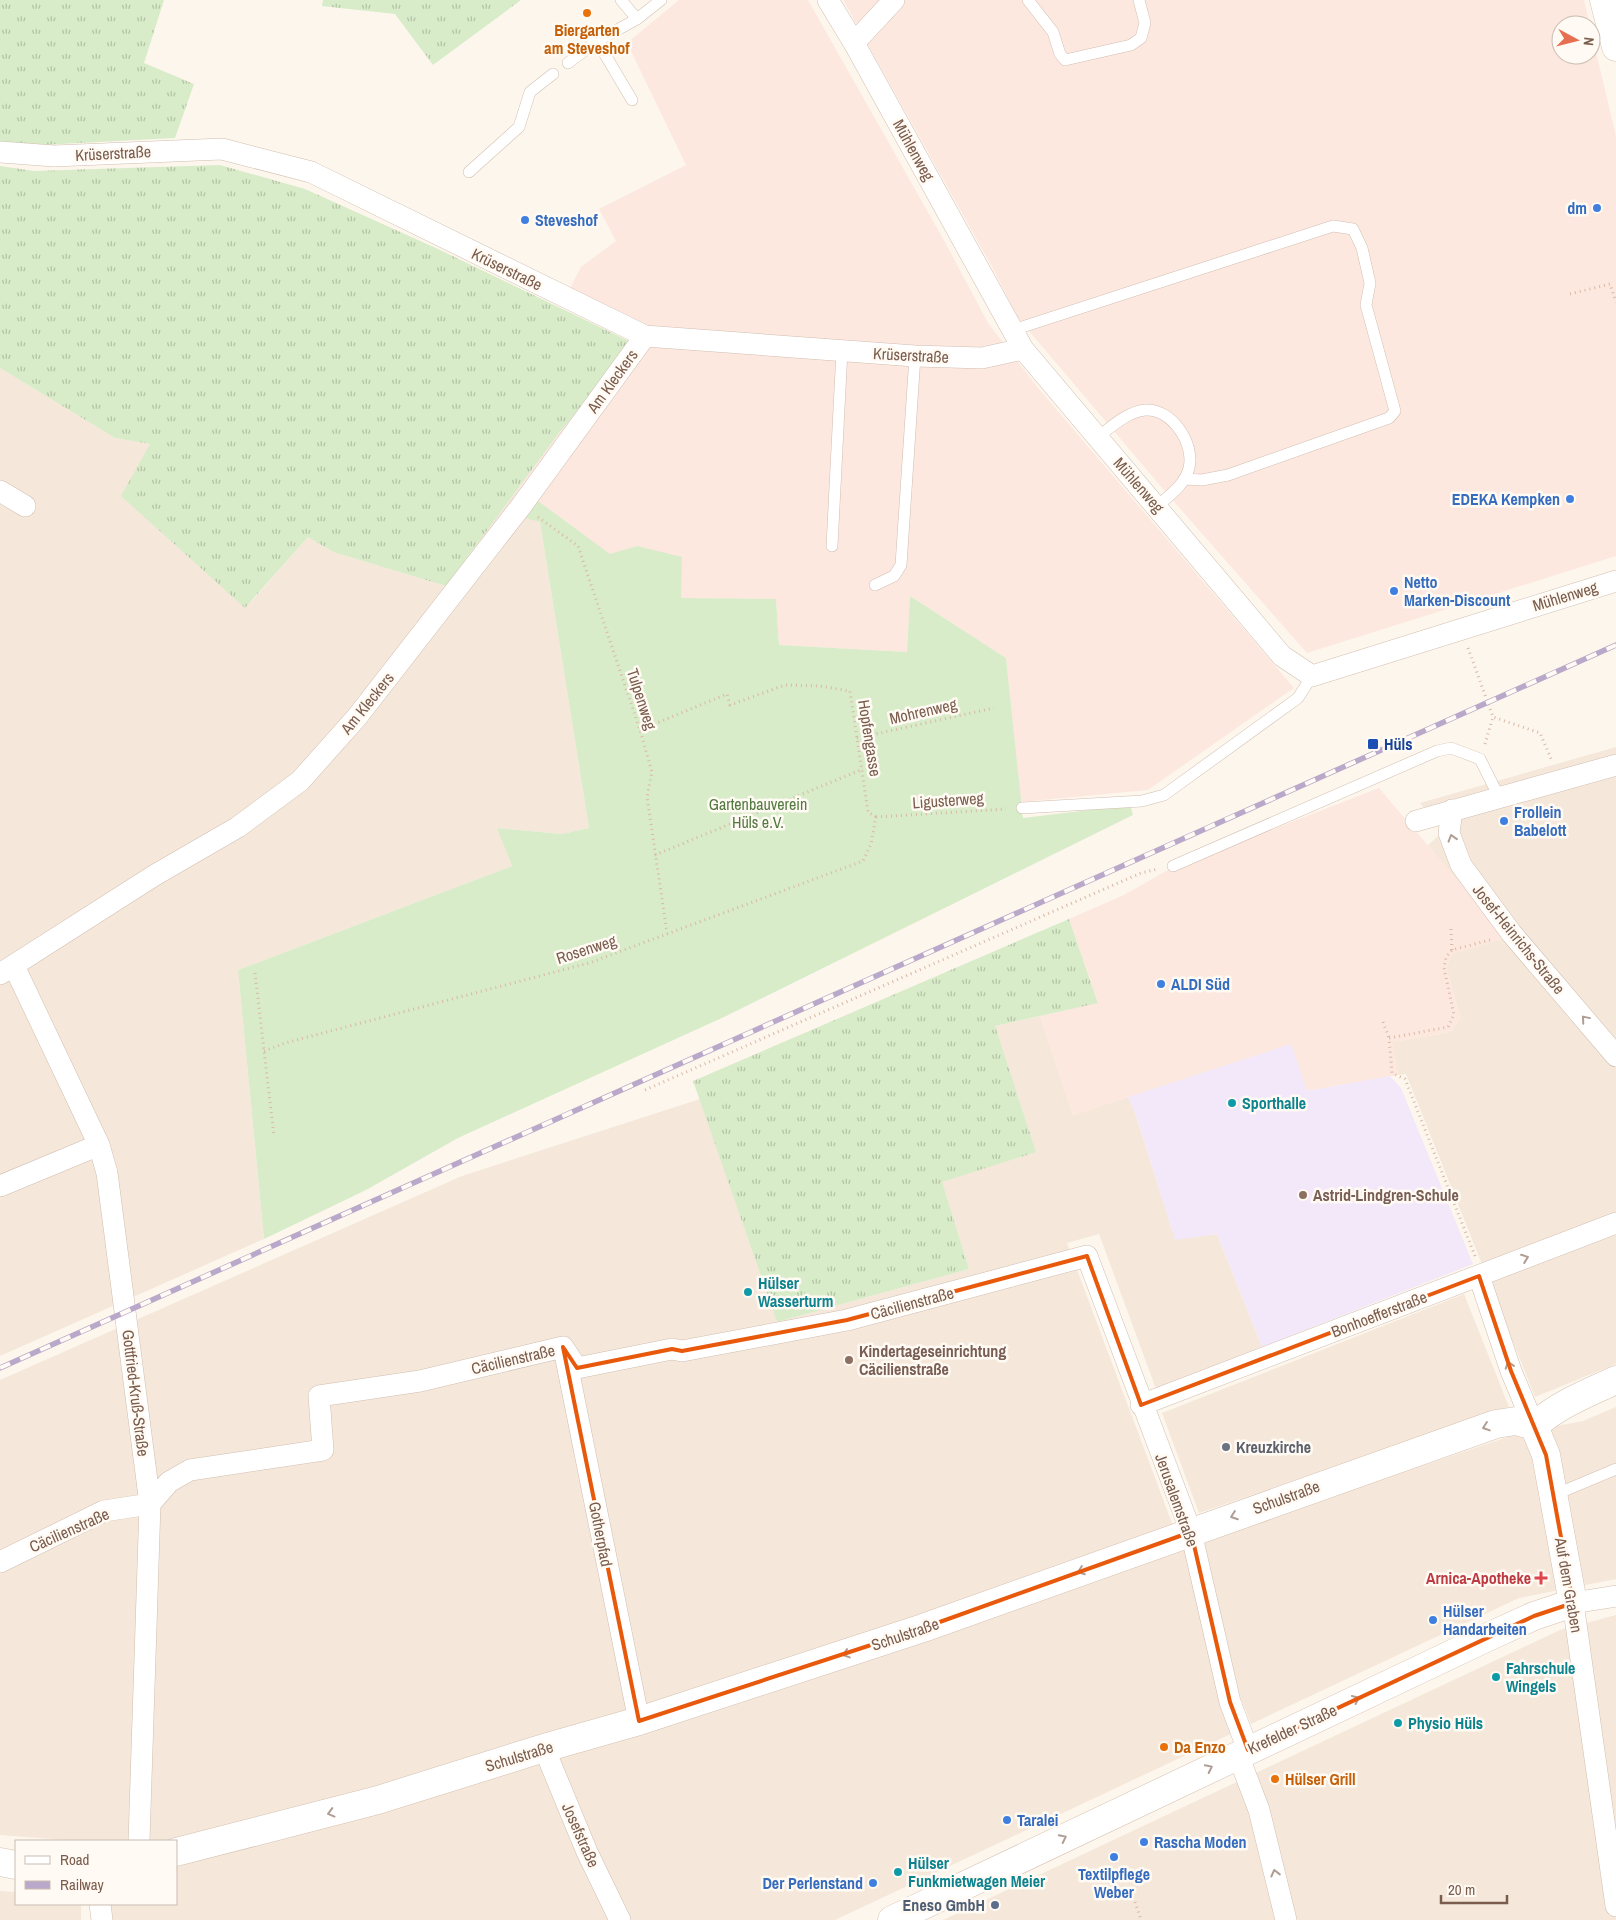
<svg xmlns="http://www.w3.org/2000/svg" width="1616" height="1920" viewBox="0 0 1616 1920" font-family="'Archivo Narrow',sans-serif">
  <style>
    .residential { fill: #f5e8da }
    .commercial { fill: #fde8e0 }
    .education { fill: #f3e8fa }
    .grass { fill: url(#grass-tufts) }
    .garden { fill: #d8ecc9 }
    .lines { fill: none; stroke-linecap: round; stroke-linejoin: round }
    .lane-casing { stroke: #d1beb0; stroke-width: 12 }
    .street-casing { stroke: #d1beb0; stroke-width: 22 }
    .secondary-casing { stroke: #d6c0b0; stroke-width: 29 }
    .path { stroke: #d9b8a5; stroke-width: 3; stroke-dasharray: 1 4; stroke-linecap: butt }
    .lane { stroke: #fff; stroke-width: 11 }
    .street { stroke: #fff; stroke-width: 21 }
    .secondary { stroke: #fff; stroke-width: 28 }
    .rail-casing { stroke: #b9a8c9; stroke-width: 5.5 }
    .rail { stroke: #fffaf3; stroke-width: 4; stroke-dasharray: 11; stroke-linecap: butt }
    .oneway { stroke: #af9d94 }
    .marked { fill: none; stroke: #e8590c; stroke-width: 4; stroke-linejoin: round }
    .food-dot { fill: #e8710a; stroke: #fffaf3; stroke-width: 2 }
    .shop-dot { fill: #3f7fe0; stroke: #fffaf3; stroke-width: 2 }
    .transit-dot { fill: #1a4fb4; stroke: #fffaf3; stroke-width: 2 }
    .culture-dot { fill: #0f9aa8; stroke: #fffaf3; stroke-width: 2 }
    .education-dot { fill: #8d6e63; stroke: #fffaf3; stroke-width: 2 }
    .worship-dot { fill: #6b7280; stroke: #fffaf3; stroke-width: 2 }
    .health-dot { fill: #e0444e; stroke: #fffaf3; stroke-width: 2 }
    .service-dot { fill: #5c6f8a; stroke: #fffaf3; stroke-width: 2 }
    .labels { text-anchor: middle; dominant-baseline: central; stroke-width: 5; stroke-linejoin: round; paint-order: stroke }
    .food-label { font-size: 16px; font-weight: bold; fill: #c56008; stroke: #fffaf3; text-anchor: start }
    .street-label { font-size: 16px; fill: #7a5c4d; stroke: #fffaf3 }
    .shop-label { font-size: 16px; font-weight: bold; fill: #366cbe; stroke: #fffaf3; text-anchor: start }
    .transit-label { font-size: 16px; font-weight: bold; fill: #164399; stroke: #fffaf3; text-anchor: start }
    .park-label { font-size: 16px; fill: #537a41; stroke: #fffaf3 }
    .culture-label { font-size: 16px; font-weight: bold; fill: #0d838f; stroke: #fffaf3; text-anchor: start }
    .education-label { font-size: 16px; font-weight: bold; fill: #785e54; stroke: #fffaf3; text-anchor: start }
    .worship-label { font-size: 16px; font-weight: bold; fill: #5b616d; stroke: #fffaf3; text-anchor: start }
    .health-label { font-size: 16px; font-weight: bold; fill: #be3a42; stroke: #fffaf3; text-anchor: end }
    .service-label { font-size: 16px; font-weight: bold; fill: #4e5e75; stroke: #fffaf3; text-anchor: end }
  </style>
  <defs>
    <pattern id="grass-tufts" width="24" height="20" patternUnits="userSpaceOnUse" patternTransform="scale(1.25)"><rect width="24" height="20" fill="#d8ecc9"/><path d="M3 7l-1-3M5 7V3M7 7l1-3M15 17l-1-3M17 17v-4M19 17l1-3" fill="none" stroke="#b4c2a5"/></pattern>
  </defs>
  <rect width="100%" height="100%" fill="#fdf6ec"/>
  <!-- residential -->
  <path class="residential" d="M0 368 115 438 150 444 143 460 251 602 308 537 333 552 446 586 518 488 538 501 526 517 540 522 589 828 562 834 498 828 512 866 238 970 264 1239 0 1356Z
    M1616 747V1364L1535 1397 1406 1074 1398 1075 1392 1042 1451 1032 1460 1018 1446 967 1452 954 1442 863 1428 845 1444 831 1420 803Z
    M1040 1016 1073 1115 1128 1097 1131 1100 1175 1239 1217 1234 1262 1347 1156 1389 1099 1234 1067 1243 1172 1523 1186 1548 1220 1706 1233 1733 835 1920H113L109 1904H176V1841H79L0 1835V1380L462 1176 700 1099 777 1322 969 1269 941 1181 1036 1152 994 1026Z
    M1464 1294 1509 1407 1199 1513 1162 1413Z
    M1616 1407V1579L1519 1598 1251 1724 1240 1696 1202 1541 1519 1433 1583 1421Z
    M1616 1615V1920H943L1560 1630Z
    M0 1891 16 1892V1904H81V1920H0Z"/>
  <!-- commercial -->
  <path class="commercial" d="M679 0H808L946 244 988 323 1039 389 1294 688 1148 790 1021 802 1006 658 910 596 907 652 779 645 776 599 681 598 637 546 610 555 518 488 559 433 635 344 570 288 581 267 616 241 599 209 686 165 627 43Z
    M843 0H1584L1590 25H1561V55H1591V31L1616 136V556L1307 653 1169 496 1018 318 991 265Z
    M1379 788 1507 938 1452 954 1446 967 1460 1018 1451 1032 1393 1042 1398 1075 1306 1091 1291 1044 1073 1115 1040 1016 1098 1002 1069 919 1124 895 1168 870Z"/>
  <!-- education -->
  <path class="education" d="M1291 1044 1307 1091 1390 1076 1401 1088 1473 1264 1262 1347 1217 1234 1175 1240 1137 1118 1128 1097Z"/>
  <!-- grass -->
  <path class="grass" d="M0 0H164L144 63 194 84 175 138 22 146 0 143Z
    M323 0H521L433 65 395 14 322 6Z
    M220 165 305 189 438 249 635 344 559 433 446 586 333 552 308 537 245 608 121 496 150 444 115 438 0 368V166L34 171Z
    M1069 919 1098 1003 995 1026 1036 1152 942 1182 969 1269 777 1322 693 1081Z"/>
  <!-- garden -->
  <path class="garden" d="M538 501 610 554 637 546 682 557 681 598 776 599 779 645 907 652 910 596 1006 658 1023 818 1130 805 1133 815 724 1017 458 1138 366 1190 264 1239 238 970 512 866 497 828 562 834 589 828 540 522 525 518Z"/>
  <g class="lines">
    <defs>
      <path id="lane" d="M621 0 637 19
        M1028 0 1053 32 1060 54 1065 60 1131 45 1141 38 1145 23 1139 0
        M568 63 597 41 587 33
        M632 100 597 41 637 19 661 0
        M469 172 519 127 530 92 553 74
        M1013 330 1333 226 1353 229 1362 248 1370 283 1366 305 1395 411 1389 418 1228 475 1202 480 1184 479
        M1098 437C1111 427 1127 412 1145 410 1172 408 1195 444 1189 468 1185 485 1169 496 1157 506
        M832 546 842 350
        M875 585 894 576 901 565 915 356
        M1022 808 1142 801 1164 795 1298 698 1312 676
        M1173 866 1437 751 1451 748 1480 759 1499 797
        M1554 1495 1616 1469"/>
      <path id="street" d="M828 0 854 43 1023 349 1282 656 1312 676 1616 581
        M854 43 894 0
        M0 152 54 156 222 149 311 172 645 336 915 356 982 358 1023 349
        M0 491 25 506
        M1452 810 1449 833 1461 865 1512 934 1616 1056
        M1416 821 1616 765
        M14 966 99 1145 107 1173 150 1504 139 1841
        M0 974 155 875 238 827 300 781 357 717 522 505 645 336
        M0 1186 99 1145
        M1479 1276 1511 1371 1534 1426
        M565 1354 639 1721
        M1141 1405 1616 1223
        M0 1562 104 1511 150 1504 169 1482 190 1470 323 1450 319 1396 420 1381 563 1347 577 1368 672 1349 682 1351 847 1320 1087 1256 1191 1532 1230 1702 1248 1750
        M1616 1596 1573 1603 1616 1906
        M544 1748 587 1852 620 1920
        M1238 1755 1259 1810 1286 1920
        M100 1904 102 1920"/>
      <path id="secondary" d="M1604 0 1616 47
        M1534 1426C1558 1405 1587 1393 1616 1380
        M176 1852 378 1800 544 1748 639 1721 923 1628 1496 1424 1516 1421 1534 1426
        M0 1862 16 1865
        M892 1920 1490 1636 1534 1616 1573 1603 1546 1455 1534 1426"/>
    </defs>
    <!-- lane casing -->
    <use href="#lane" class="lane-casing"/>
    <!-- street casing -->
    <use href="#street" class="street-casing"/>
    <!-- secondary casing -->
    <use href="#secondary" class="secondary-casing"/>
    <!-- path -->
    <path class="path" d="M1570 294 1610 284 1616 302
      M538 517 578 546 640 730 652 772 647 797 667 933
      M1468 648 1493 717 1540 733 1552 761
      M640 730 727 694 730 705 785 685 820 686 850 691 868 812 876 817
      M857 738 994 708
      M1485 744 1493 717
      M876 817 1006 809
      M655 855 863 769
      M1451 929 1452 950
      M255 973 274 1136
      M1383 1022 1389 1038
      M264 1051 285 1043 589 963 863 861 871 844 876 817
      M645 1090 1141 873 1158 869
      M1475 1256 1405 1079 1392 1073 1389 1038 1448 1027 1454 1015 1444 968 1446 957 1452 950 1490 940
      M1135 1902 1141 1920"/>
    <!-- lane -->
    <use href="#lane" class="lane"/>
    <!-- street -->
    <use href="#street" class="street"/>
    <!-- secondary -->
    <use href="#secondary" class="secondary"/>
    <defs>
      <path id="rail" d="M0 1368 1616 645"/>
    </defs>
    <!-- rail casing -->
    <use href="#rail" class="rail-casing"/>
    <!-- rail -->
    <use href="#rail" class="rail"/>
  </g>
  <!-- one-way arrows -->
  <defs><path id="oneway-chevron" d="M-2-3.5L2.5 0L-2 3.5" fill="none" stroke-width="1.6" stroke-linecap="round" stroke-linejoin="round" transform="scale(1.25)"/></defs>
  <g class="oneway">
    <use href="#oneway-chevron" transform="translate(1452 838) rotate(-107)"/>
    <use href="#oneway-chevron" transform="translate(1585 1019) rotate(-130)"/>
    <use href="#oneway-chevron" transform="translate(1525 1258) rotate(-21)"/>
    <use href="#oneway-chevron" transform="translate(1509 1365) rotate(-109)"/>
    <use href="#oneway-chevron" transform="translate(1486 1427) rotate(161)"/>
    <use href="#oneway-chevron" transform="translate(1234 1516) rotate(160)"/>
    <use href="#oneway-chevron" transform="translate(1081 1571) rotate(160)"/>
    <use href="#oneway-chevron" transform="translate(846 1654) rotate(162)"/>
    <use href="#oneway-chevron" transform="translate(1356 1699) rotate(-25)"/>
    <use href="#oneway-chevron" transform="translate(1209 1768) rotate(-26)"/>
    <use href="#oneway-chevron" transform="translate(331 1813) rotate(165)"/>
    <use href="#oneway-chevron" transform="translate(1063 1838) rotate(-26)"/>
    <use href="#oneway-chevron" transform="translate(1275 1873) rotate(-104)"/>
  </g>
  <!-- marked area -->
  <path class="marked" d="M1087 1256 1141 1405 1479 1276 1511 1371 1546 1455 1573 1603 1534 1616 1248 1750 1230 1702 1191 1532 923 1628 639 1721 563 1347 577 1368 672 1349 682 1351 847 1320Z"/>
  <!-- markers -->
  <g class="food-dot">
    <circle cx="587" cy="13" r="5"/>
    <circle cx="1164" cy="1747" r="5"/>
    <circle cx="1275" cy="1779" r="5"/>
  </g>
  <g class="shop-dot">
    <circle cx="1597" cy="208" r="5"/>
    <circle cx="525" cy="220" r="5"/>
    <circle cx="1570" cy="499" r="5"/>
    <circle cx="1394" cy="591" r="5"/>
    <circle cx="1504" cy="821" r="5"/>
    <circle cx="1161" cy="984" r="5"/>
    <circle cx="1433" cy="1620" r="5"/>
    <circle cx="1007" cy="1820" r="5"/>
    <circle cx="1144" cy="1842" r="5"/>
    <circle cx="1114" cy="1857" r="5"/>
    <circle cx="873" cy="1883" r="5"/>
  </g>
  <rect class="transit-dot" x="1367" y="738" width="12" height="12" rx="2.5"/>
  <g class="culture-dot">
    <circle cx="1232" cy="1103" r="5"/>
    <circle cx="748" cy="1292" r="5"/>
    <circle cx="1496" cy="1677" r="5"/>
    <circle cx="1398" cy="1723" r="5"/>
    <circle cx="898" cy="1872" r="5"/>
  </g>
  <g class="education-dot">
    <circle cx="1303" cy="1195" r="5"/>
    <circle cx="849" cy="1360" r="5"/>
  </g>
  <circle class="worship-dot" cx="1226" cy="1447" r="5"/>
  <path class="health-dot" d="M1538.5 1570.5h5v5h5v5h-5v5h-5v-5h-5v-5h5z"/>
  <circle class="service-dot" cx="995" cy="1905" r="5"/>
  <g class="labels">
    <!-- food labels -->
    <g class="food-label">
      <text x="587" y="30" text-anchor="middle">Biergarten<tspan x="587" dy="18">am Steveshof</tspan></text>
      <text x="1174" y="1747">Da Enzo</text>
      <text x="1285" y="1779">Hülser Grill</text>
    </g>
    <!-- street labels -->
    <g class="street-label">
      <text transform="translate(914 150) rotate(61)">Mühlenweg</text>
      <text transform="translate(113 153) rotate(-3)">Krüserstraße</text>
      <text transform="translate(507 269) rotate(26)">Krüserstraße</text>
      <text transform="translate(911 355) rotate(3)">Krüserstraße</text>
      <text transform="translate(612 381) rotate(-54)">Am Kleckers</text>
      <text transform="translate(1139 485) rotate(49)">Mühlenweg</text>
      <text transform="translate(1565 596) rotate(-17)">Mühlenweg</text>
      <text transform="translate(642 699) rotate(72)">Tulpenweg</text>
      <text transform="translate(367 703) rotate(-51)">Am Kleckers</text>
      <text transform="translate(923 711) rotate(-13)">Mohrenweg</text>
      <text transform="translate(870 738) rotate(81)">Hopfengasse</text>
      <text transform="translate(948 800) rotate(-4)">Ligusterweg</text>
      <text transform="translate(1519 939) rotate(51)">Josef-Heinrichs-Straße</text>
      <text transform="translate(586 949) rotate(-18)">Rosenweg</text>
      <text transform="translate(912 1303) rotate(-15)">Cäcilienstraße</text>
      <text transform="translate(1379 1314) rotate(-21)">Bonhoefferstraße</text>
      <text transform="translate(513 1359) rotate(-13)">Cäcilienstraße</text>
      <text transform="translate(136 1393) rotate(83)">Gottfried-Kruß-Straße</text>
      <text transform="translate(1286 1497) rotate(-20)">Schulstraße</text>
      <text transform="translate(1177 1500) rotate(70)">Jerusalemstraße</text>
      <text transform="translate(69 1530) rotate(-24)">Cäcilienstraße</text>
      <text transform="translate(601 1534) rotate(79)">Gotherpfad</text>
      <text transform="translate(1569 1585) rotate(80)">Auf dem Graben</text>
      <text transform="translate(905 1634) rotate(-19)">Schulstraße</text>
      <text transform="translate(1292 1729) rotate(-25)">Krefelder Straße</text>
      <text transform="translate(519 1756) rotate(-17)">Schulstraße</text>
      <text transform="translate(581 1835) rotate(66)">Josefstraße</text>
    </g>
    <!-- shop labels -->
    <g class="shop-label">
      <text x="1587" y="208" text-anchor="end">dm</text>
      <text x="535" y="220">Steveshof</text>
      <text x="1560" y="499" text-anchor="end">EDEKA Kempken</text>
      <text x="1404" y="582">Netto<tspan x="1404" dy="18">Marken-Discount</tspan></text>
      <text x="1514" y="812">Frollein<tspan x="1514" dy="18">Babelott</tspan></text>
      <text x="1171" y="984">ALDI Süd</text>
      <text x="1443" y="1611">Hülser<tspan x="1443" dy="18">Handarbeiten</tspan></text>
      <text x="1017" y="1820">Taralei</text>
      <text x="1154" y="1842">Rascha Moden</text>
      <text x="1114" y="1874" text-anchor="middle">Textilpflege<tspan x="1114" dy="18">Weber</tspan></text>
      <text x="863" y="1883" text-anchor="end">Der Perlenstand</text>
    </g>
    <!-- transit labels -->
    <g class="transit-label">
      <text x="1384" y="744">Hüls</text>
    </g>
    <!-- park labels -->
    <g class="park-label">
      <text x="758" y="804">Gartenbauverein<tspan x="758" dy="18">Hüls e.V.</tspan></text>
    </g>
    <!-- culture labels -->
    <g class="culture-label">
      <text x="1242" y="1103">Sporthalle</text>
      <text x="758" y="1283">Hülser<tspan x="758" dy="18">Wasserturm</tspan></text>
      <text x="1506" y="1668">Fahrschule<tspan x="1506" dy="18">Wingels</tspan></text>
      <text x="1408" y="1723">Physio Hüls</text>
      <text x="908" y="1863">Hülser<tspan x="908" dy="18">Funkmietwagen Meier</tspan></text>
    </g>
    <!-- education labels -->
    <g class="education-label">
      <text x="1313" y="1195">Astrid-Lindgren-Schule</text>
      <text x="859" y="1351">Kindertageseinrichtung<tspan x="859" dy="18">Cäcilienstraße</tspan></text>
    </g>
    <!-- worship labels -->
    <g class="worship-label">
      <text x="1236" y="1447">Kreuzkirche</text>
    </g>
    <!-- health labels -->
    <g class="health-label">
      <text x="1531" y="1578">Arnica-Apotheke</text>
    </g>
    <!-- service labels -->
    <g class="service-label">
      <text x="985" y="1905">Eneso GmbH</text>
    </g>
  </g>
  <!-- legend -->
  <rect x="15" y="1840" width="162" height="65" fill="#fffaf3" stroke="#cabbb1"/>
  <rect x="25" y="1856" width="25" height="8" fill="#ffffff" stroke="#cabbb1"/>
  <text x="60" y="1865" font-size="15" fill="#7a5c4d">Road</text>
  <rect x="25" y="1881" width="25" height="8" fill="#b9a8c9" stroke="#cabbb1"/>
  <text x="60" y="1890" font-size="15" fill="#7a5c4d">Railway</text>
  <!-- north arrow -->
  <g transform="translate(1576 40) rotate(97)"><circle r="24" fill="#fffaf3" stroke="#cabbb1"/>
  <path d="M0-4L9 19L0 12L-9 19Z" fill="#e76f51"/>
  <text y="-8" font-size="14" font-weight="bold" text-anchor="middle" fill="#7a5c4d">N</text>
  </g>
  <!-- scale -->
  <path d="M1441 1895v8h66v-8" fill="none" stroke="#7a5c4d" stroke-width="2.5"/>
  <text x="1448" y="1895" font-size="15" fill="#7a5c4d" stroke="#fffaf3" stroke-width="4" paint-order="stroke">20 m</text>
</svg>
